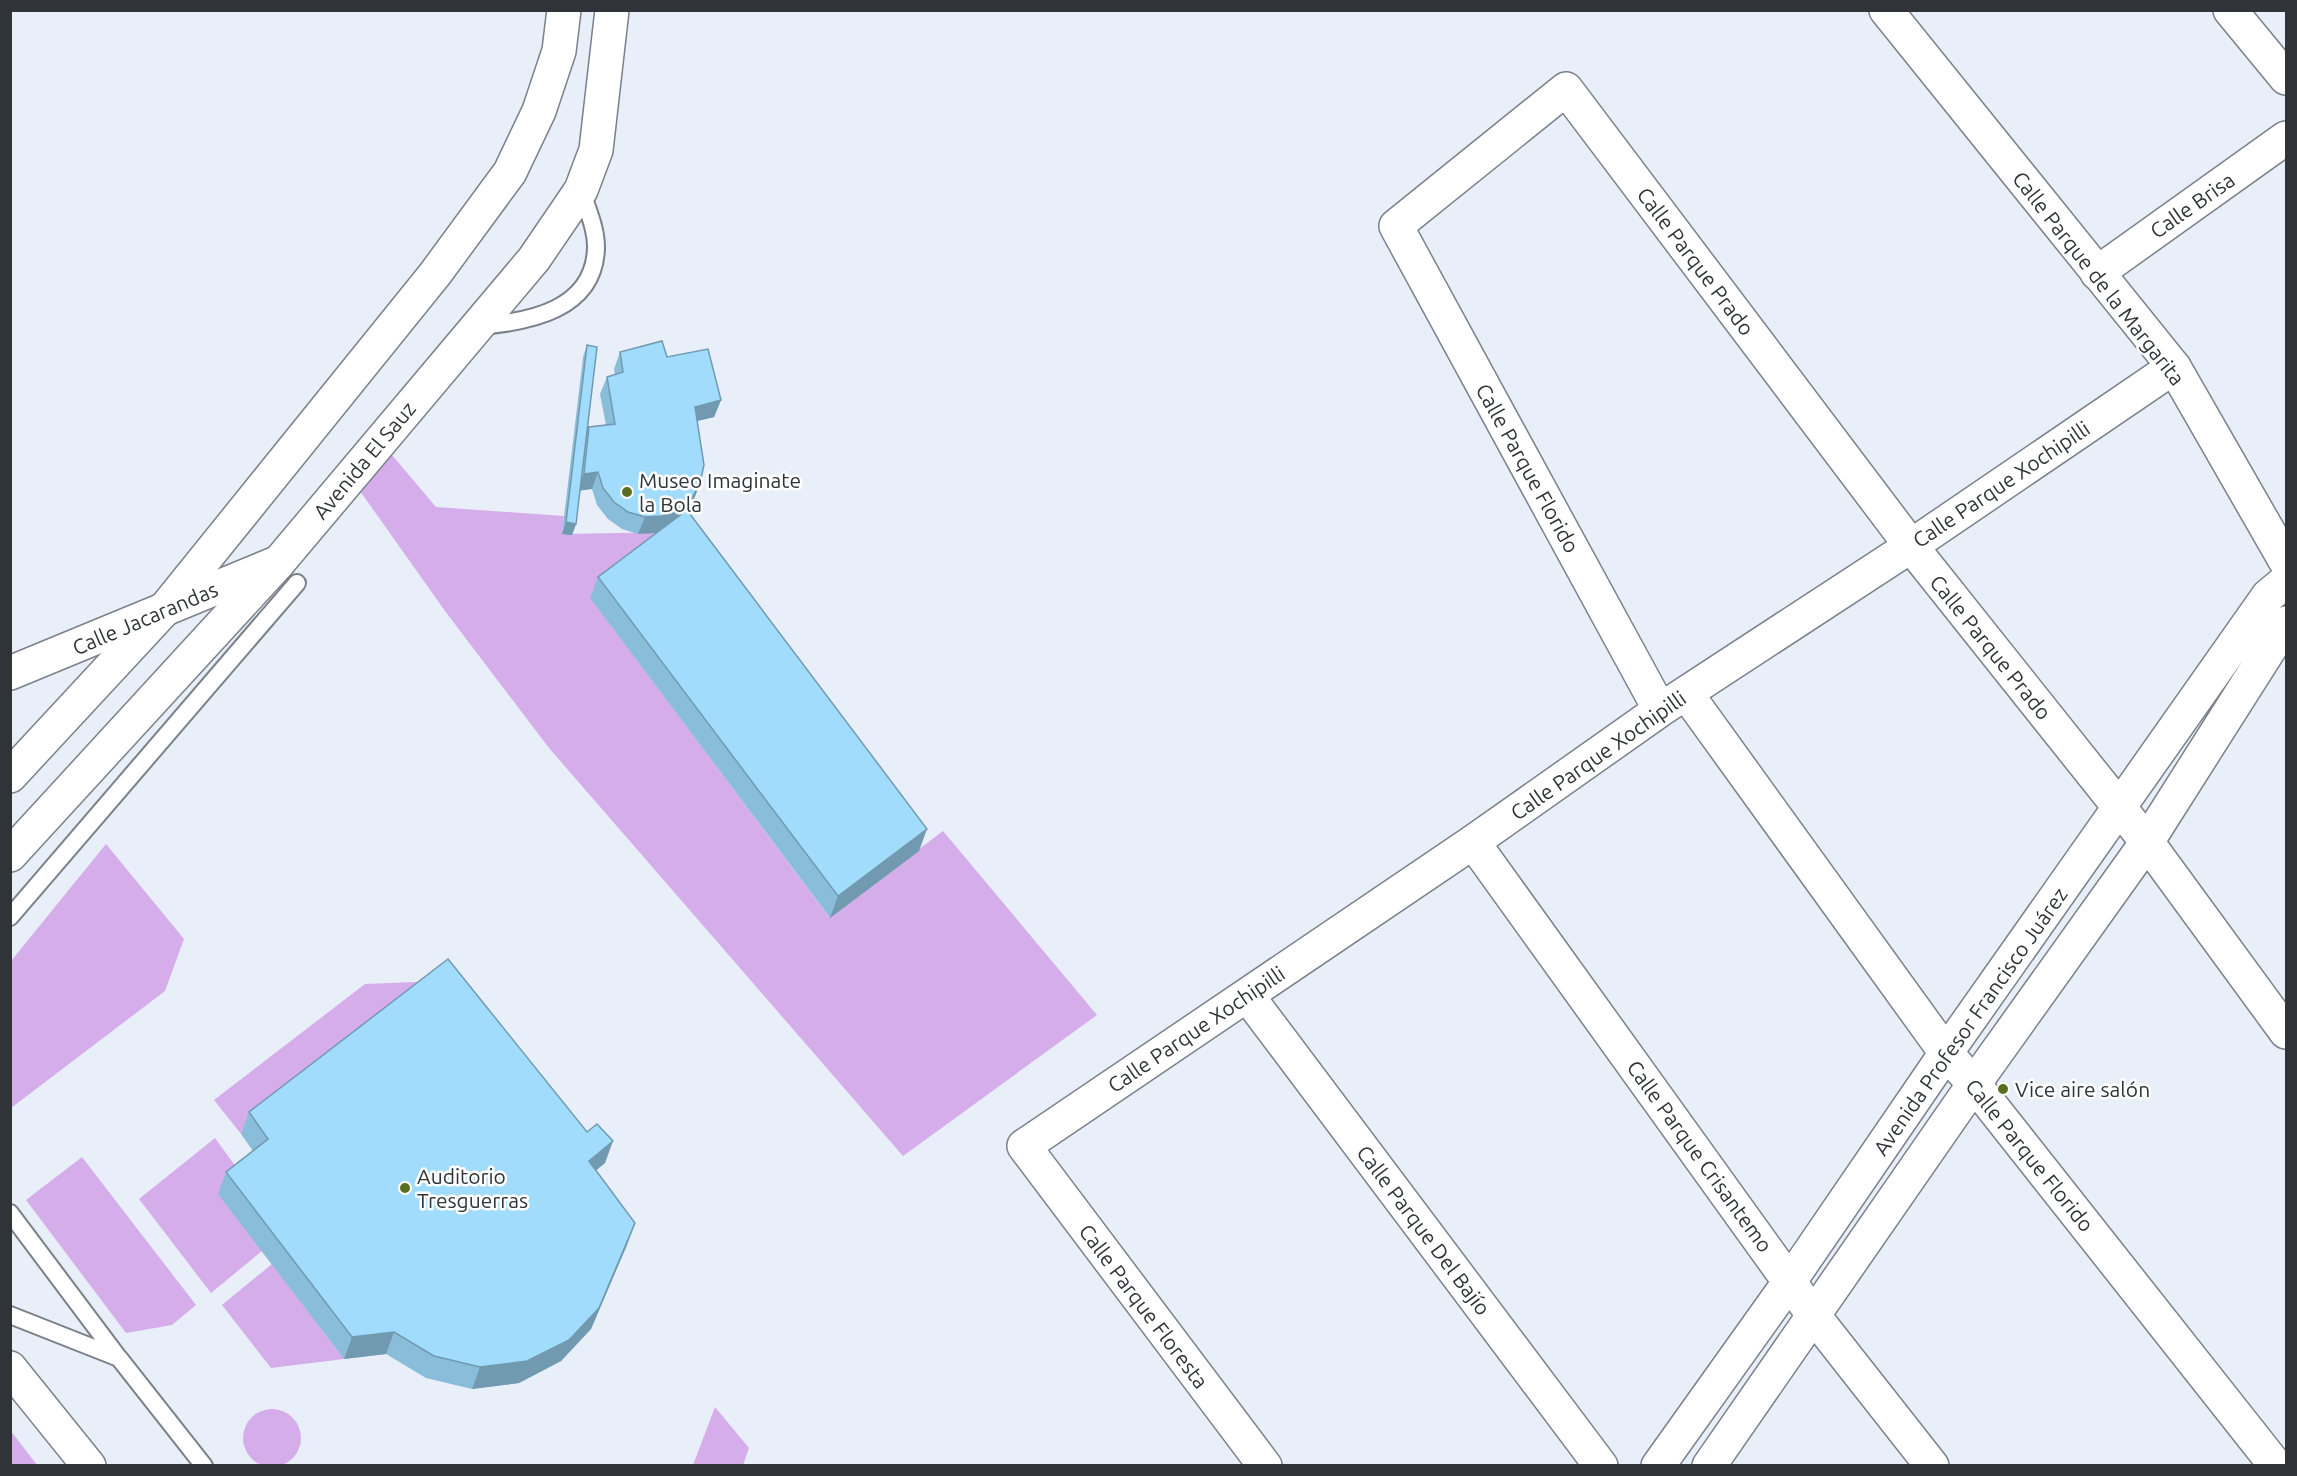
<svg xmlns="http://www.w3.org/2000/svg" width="2297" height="1476" viewBox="0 0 2297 1476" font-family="Ubuntu,sans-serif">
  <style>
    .green { fill: #d6adeb }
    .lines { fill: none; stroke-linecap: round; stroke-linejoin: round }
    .service-casing { stroke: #7b818a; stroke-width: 20 }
    .minor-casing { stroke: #7b818a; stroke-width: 36 }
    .secondary-casing { stroke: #7b818a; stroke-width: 36 }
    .primary-casing { stroke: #7b818a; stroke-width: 36 }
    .service { stroke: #fff; stroke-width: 16 }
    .minor { stroke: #fff; stroke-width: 33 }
    .secondary { stroke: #fff; stroke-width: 33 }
    .primary { stroke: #fff; stroke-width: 33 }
    .wall { fill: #8abdd9 }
    .shaded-wall { fill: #719ab0 }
    .building { fill: #a1dcfc; stroke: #719ab0; stroke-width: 1.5 }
    .poi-dot { fill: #596e1e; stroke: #fff; stroke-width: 2 }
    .labels { text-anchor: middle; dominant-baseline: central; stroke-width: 5; stroke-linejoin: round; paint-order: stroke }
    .street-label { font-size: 21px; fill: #303337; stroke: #fff }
    .poi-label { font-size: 21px; fill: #303337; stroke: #fff; text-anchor: start }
  </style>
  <rect width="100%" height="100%" fill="#e8eff9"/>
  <!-- green -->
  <path class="green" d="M392 455 436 507 564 516 562 534 679 532 591 599 829 917 943 831 1097 1015 903 1156 549 748 445 611 360 491Z
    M106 844 184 939 165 991 11 1108V961Z
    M440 981 241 1134 214 1100 365 984Z
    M215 1138 242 1175 262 1251 211 1293 139 1199Z
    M82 1157 196 1305 172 1325 126 1333 26 1200Z
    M272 1264 344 1359 271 1368 222 1305Z
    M715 1407 749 1448 743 1465H693Z
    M243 1438a29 29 0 1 1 58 0a29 29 0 1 1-58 0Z
    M11 1431 37 1465H11Z"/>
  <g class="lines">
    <defs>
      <path id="service" d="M479 326C529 322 595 310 596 247 596 228 587 208 581 190
        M10 917 297 583
        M10 1213 118 1357
        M10 1315 119 1358 204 1466"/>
      <path id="minor" d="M2230 10 2286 78
        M2097 273 2286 138
        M10 673 279 562
        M1686 693 1946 1053 1974 1084 2276 1466
        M1660 710 1396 226 1566 89 1911 546 2147 842 2286 1032
        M1247 995 1601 1466
        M1265 1466 1024 1146 1473 842 1660 710 1911 546 2174 367"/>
      <path id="secondary" d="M1886 10 2174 367 2286 562
        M1473 842 1814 1316 1932 1466"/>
      <path id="primary" d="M10 776 163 611 435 274 510 172 539 111 559 51 564 10
        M10 855 279 562 534 259 581 190 596 150 612 10
        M10 1368 89 1466
        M1658 1466 1790 1281 1946 1053 2268 596 2286 581
        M1709 1466 1974 1084 2147 842 2286 623"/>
    </defs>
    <!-- service casing -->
    <use href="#service" class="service-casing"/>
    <!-- minor casing -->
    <use href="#minor" class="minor-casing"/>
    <!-- secondary casing -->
    <use href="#secondary" class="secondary-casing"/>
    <!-- primary casing -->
    <use href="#primary" class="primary-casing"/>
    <!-- service -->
    <use href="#service" class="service"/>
    <!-- minor -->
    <use href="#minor" class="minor"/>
    <!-- secondary -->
    <use href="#secondary" class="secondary"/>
    <!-- primary -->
    <use href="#primary" class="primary"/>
  </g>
  <!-- wall -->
  <path class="wall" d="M587 345V434L589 427 606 425 600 394 607 377 615 375 614 369 620 352 667 357 721 400 714 417 697 421 700 483 694 499 688 511 919 851 830 918 590 598 598 577 658 532 656 533 638 534 622 529 608 519 597 505 592 489 580 490 576 524 572 535 562 534 583 357Z
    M249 1112 605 1163 596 1170 627 1245 591 1329 561 1361 519 1383 472 1389 426 1378 386 1354 344 1359 218 1194 226 1172 253 1151 241 1134Z"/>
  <!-- shaded-wall -->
  <path class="shaded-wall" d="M721 400 714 417 689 423 695 407Z
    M598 472 592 489 577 491 584 474Z
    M700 483 694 499 686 515 672 526 656 533 638 534 645 517Z
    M566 522 576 524 572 535 562 534Z
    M927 829 919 851 830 918 838 896Z
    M613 1141 605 1163 581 1183 589 1161Z
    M635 1223 627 1245 591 1329 561 1361 519 1383 472 1389 480 1367Z
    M394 1332 386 1354 344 1359 352 1337Z"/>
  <!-- building -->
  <path class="building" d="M662 341 667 357 708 349 721 400 695 407 704 465 700 483 692 498 679 509 662 516 645 517 628 512 614 502 603 488 598 472 584 474 589 427 615 424 607 377 623 372 620 352Z
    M587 345 597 347 576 524 566 522Z
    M687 510 927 829 838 896 598 577Z
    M448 959 587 1132 597 1124 613 1141 589 1161 635 1223 599 1308 569 1340 527 1361 480 1367 434 1356 394 1332 352 1337 226 1172 268 1139 249 1112Z"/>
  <!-- markers -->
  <g class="poi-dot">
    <circle cx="627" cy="492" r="6"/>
    <circle cx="2003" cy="1089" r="6"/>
    <circle cx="405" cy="1188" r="6"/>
  </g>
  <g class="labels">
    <!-- street labels -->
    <g class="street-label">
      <text transform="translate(2192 205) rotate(-35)">Calle Brisa</text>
      <text transform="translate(1696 261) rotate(53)">Calle Parque Prado</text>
      <text transform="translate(2099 278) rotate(52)">Calle Parque de la Margarita</text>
      <text transform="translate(364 460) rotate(-50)">Avenida El Sauz</text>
      <text transform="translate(1528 468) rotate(61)">Calle Parque Florido</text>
      <text transform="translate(2001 484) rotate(-34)">Calle Parque Xochipilli</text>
      <text transform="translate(145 618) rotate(-23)">Calle Jacarandas</text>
      <text transform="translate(1991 647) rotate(51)">Calle Parque Prado</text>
      <text transform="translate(1598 755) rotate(-35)">Calle Parque Xochipilli</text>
      <text transform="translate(1970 1021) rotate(-55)">Avenida Profesor Francisco Juárez</text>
      <text transform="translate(1196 1029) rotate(-34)">Calle Parque Xochipilli</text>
      <text transform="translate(2030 1155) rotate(51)">Calle Parque Florido</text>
      <text transform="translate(1700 1156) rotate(54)">Calle Parque Crisantemo</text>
      <text transform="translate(1424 1230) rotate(53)">Calle Parque Del Bajío</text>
      <text transform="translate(1144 1306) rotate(53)">Calle Parque Floresta</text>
    </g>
    <!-- poi labels -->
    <g class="poi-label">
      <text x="639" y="480">Museo Imaginate<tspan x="639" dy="24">la Bola</tspan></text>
      <text x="2015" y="1089">Vice aire salón</text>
      <text x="417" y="1176">Auditorio<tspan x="417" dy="24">Tresguerras</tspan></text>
    </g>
  </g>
  <!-- border -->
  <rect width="2297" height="1476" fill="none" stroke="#303337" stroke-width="24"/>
</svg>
